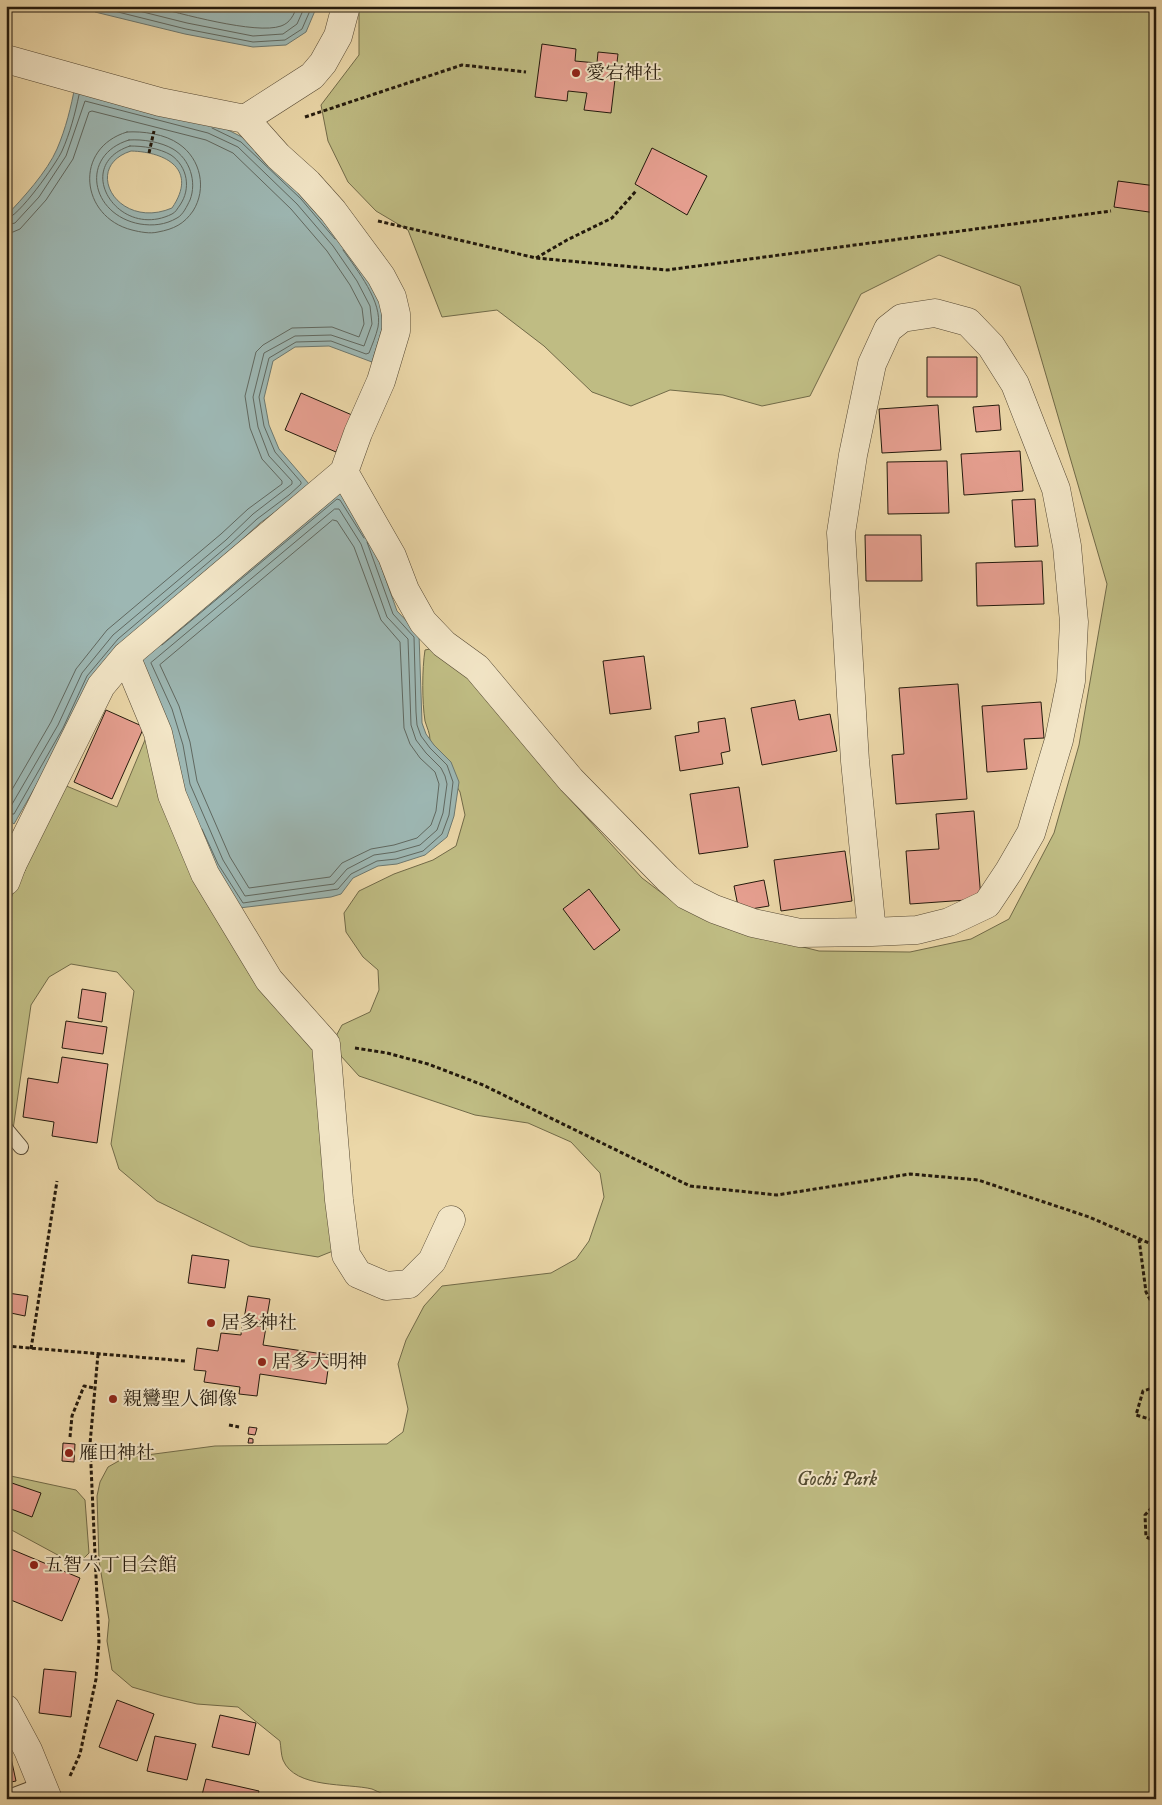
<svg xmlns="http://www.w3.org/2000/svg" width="1162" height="1805" viewBox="0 0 1162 1805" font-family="'IM FELL DW Pica','Noto Serif JP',serif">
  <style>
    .green { fill: #bfbc83; stroke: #716a48 }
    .water { fill: #9db7b3; stroke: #6c7870; fill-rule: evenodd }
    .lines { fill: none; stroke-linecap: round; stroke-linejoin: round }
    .shore { stroke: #606860; stroke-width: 1 }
    .building { fill: #e69f90; stroke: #23190c }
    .service-casing { stroke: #554833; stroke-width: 16 }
    .minor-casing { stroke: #554833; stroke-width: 29 }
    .tertiary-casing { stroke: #554833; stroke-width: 29 }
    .path { stroke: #23190c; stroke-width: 3; stroke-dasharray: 4 2.5; stroke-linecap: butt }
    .service { stroke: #f2e5c6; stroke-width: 14 }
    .minor { stroke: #f2e5c6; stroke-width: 28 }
    .tertiary { stroke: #f2e5c6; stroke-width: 28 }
    .poi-dot { fill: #8f2418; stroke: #f2e5c6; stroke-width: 2 }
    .labels { text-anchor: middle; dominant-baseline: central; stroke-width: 4; stroke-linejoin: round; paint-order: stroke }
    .poi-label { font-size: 19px; fill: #23190c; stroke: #f2e5c6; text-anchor: start }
    .park-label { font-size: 19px; font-style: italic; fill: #524a30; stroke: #f2e5c6 }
  </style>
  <rect width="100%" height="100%" fill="#ebd7a8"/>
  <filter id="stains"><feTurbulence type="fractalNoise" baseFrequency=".004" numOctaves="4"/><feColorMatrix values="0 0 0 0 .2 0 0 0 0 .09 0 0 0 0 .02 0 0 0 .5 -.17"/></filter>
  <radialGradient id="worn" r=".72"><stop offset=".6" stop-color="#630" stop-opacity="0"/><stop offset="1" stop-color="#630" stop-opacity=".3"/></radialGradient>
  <!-- green -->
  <path class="green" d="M359 6H1156V1799H393C387 1796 379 1792 372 1789 348 1783 295 1789 283 1760 281 1755 281 1747 280 1741L238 1707 197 1704 163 1696 132 1687 112 1670 107 1641 109 1620 99 1561 97 1496 100 1482 108 1467 124 1458 215 1446 387 1444 403 1432 408 1409 398 1364 406 1340 424 1306 442 1286 551 1273 576 1259 589 1241 604 1197 600 1173 571 1142 528 1123 475 1115 359 1076 341 1056 335 1038 342 1025 370 1012 379 990 378 970 363 957 346 932 344 913 359 891 394 874 433 860 456 846 465 815 460 792 430 740C430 733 427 728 425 721 422 702 422 669 425 650L430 649 461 667 557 785 642 878 671 900 706 918 755 935 819 951 910 952 971 939 1009 919 1054 833 1079 745 1107 584 1020 286 939 255 861 294 810 396 762 406 723 395 670 390 631 406 592 392 544 346 497 310 442 317 408 230 376 211 348 182 328 141 321 105 359 55Z
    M147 735 313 1049 333 1251 318 1257 250 1246 157 1201 119 1169 111 1144 134 991 117 972 71 964 49 977 31 1005 6 1178V914L16 884 64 785 117 807Z
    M6 1475 76 1490 85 1500 89 1553 81 1561 67 1560 6 1527Z"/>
  <!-- water -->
  <path class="water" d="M95 6H317L306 32 286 45 253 47 185 34 95 12Z
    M75 86 212 122 244 138 305 196 367 276 381 302 383 326 372 362 329 346 295 347 273 361 264 398 269 425 279 449 309 484 293 499 260 523 233 548 121 643 68 730 14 824 6 818V216C23 198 47 172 57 149 66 128 71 107 75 86ZM131 151C167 152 198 170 172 208 118 231 81 167 131 151Z
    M340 491 371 538 397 611 419 634 422 723 426 734 434 745 451 762 459 782 454 816 447 837 425 855 397 864 378 866 353 878 341 894 331 897 239 908 214 866 197 830 137 659Z"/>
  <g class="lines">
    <!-- shore -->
    <path class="shore" d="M100 6 102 8 186 29 253 42 285 40 302 29 312 6
      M119 6 187 23 253 36 283 34 297 24 305 6
      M151 6C179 13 256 35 281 26 290 23 294 15 297 6
      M212 128 241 142 301 199 335 239
      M127 132C143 131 165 134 179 144 201 159 207 189 193 211 184 224 174 229 158 232 150 234 140 232 132 230 80 217 73 148 127 132Z
      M129 140C143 139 161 142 173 149 190 159 197 182 190 200 187 206 183 215 177 218 165 225 153 226 140 224 90 215 79 155 129 140Z
      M130 146C143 146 159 148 171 155 188 167 191 189 180 205 177 209 176 212 172 214 118 241 71 165 130 146Z
      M6 219C18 218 56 164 62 151 70 133 75 114 79 95
      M6 225 15 223 39 197 66 156 85 101 208 133 238 147 297 204 333 246 357 281 370 306 372 324 364 346 331 335 295 336 264 353 253 397 258 427 269 456 292 481V484L253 514 226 540 113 635 82 673 58 725 11 806 6 808
      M6 233 13 232 20 229 46 200 73 159 89 112 92 111 206 140 233 153 291 209 327 251 350 285 362 308 364 324 359 337 332 327 292 328 263 345 256 352 245 396 250 428 262 459 282 481V484L248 509 221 534 107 630 76 669 51 722 6 800
      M335 509H339L361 544 387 617 408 639 411 725 416 740 426 753 441 768 445 776 447 784 443 813 437 830 420 845 395 852 374 855 347 869 334 884 245 896 223 860 190 784 183 745 172 709 151 663Z
      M333 520 337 521 354 547 381 620 400 642 404 728 410 744 420 758 435 772 439 784 436 811 431 825 417 838 394 845 371 849 342 863 330 877 249 888 230 857 197 781 190 742 179 706 160 665Z
      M162 645 337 499 340 500 364 538
      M6 814H14L63 728 87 676 118 639 230 544 257 519 289 495 301 484V482L275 452 264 426 259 397 269 358 296 342 331 341 366 354 369 353C372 345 376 336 378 327 383 302 357 270 343 250
      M202 829 218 864 243 903 338 889 351 874 377 861 396 859 423 851 442 834 449 815 453 782 447 765 430 748 421 736 417 725 416 712 414 637 393 614 367 542"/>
  </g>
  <!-- building -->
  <path class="building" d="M542 44 576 49 575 61 597 63 598 52 618 54 611 113 584 110 587 93 568 91 567 101 535 97Z
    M652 148 707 176 687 215 635 184Z
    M1118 181 1156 186V213L1114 207Z
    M927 357H977V397H927Z
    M301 393 352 415 336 452 285 430Z
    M938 405 941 450 882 453 879 409Z
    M999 405 1001 430 976 432 973 407Z
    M1020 451 1023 491 964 495 961 454Z
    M947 461 949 513 888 514 887 462Z
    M1035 499 1038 546 1015 547 1012 500Z
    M865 535H921L922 581H866Z
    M1042 561 1044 604 977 606 976 563Z
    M644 656 651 709 610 714 603 661Z
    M958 684 967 799 896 804 892 755 904 754 899 688Z
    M795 700 799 720 830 714 837 751 762 765 751 708Z
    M1041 702 1044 738 1024 739 1027 769 987 772 982 706Z
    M106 710 144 727 112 799 74 782Z
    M725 718 730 751 721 753 723 764 680 771 675 736 699 732 698 722Z
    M739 787 748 847 699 854 690 794Z
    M974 811 981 899 910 904 906 851 939 849 936 814Z
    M845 851 852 901 781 911 774 860Z
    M764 880 769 906 739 911 734 886Z
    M589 889 620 930 594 950 563 909Z
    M82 989 106 993 102 1022 78 1018Z
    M66 1021 107 1027 103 1054 62 1048Z
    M62 1057 108 1064 97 1143 52 1136 54 1122 23 1117 28 1078 58 1083Z
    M192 1255 229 1260 225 1288 188 1283Z
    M8 1293 28 1296 25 1316 6 1312Z
    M248 1296 270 1299 266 1322 244 1319Z
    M242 1324 266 1327 263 1345 330 1355 326 1384 260 1374 257 1396 239 1394 240 1387 204 1382 206 1371 194 1370 197 1348 218 1351 221 1333 241 1335Z
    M249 1427 257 1428 255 1435 248 1434Z
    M249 1438 253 1439V1443H248Z
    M63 1443 75 1444 74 1462 62 1461Z
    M6 1481 41 1493 32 1517 6 1507Z
    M6 1547 80 1578 62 1621 6 1598Z
    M44 1669 76 1672 71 1717 39 1713Z
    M117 1700 154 1714 137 1761 99 1747Z
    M220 1715 256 1723 249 1755 212 1747Z
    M155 1736 196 1744 187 1780 147 1771Z
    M11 1758 16 1781 6 1783V1759Z
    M206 1779 259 1791 257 1799H201Z
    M289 1796 336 1799H289Z"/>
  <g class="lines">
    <defs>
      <path id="service" d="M6 1129 21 1147
        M6 1798 43 1784"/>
      <path id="minor" d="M6 59 160 102 245 119 278 156 308 183 333 211 381 276 392 297 396 314V331L381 381 358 433 344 472 126 656 101 686 12 865
        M245 119 312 76 323 63 338 36 346 6
        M935 313 968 322 991 346 1015 384 1056 489 1067 546 1074 622 1071 681 1059 740 1031 833 1009 871 987 904 949 922 917 930 872 932 855 761 841 533 853 455 872 364 888 329 902 318Z
        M344 472 392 556 405 590 423 622 444 644 477 668 571 780 667 878 686 895 714 909 753 923 800 933 872 932
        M126 656 158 733 172 795 205 874 269 980 326 1044 339 1200 346 1255 358 1274 386 1286 409 1284 432 1261 451 1220"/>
      <path id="tertiary" d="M6 861 12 865 6 881
        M6 1709 28 1750 48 1799"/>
    </defs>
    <!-- service casing -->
    <use href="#service" class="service-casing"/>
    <!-- minor casing -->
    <use href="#minor" class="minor-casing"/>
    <!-- tertiary casing -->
    <use href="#tertiary" class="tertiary-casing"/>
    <!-- path -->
    <path class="path" d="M305 117 462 65 526 72
      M149 153 154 131
      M378 221 536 258 667 270 1111 211
      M536 258 567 240 612 218 636 191
      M355 1048 387 1053 428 1064 483 1085 690 1186 777 1195 910 1174 978 1180 1089 1217 1156 1246
      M1139 1239 1146 1292 1152 1303H1156
      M6 1346 185 1361
      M31 1349 57 1181
      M1156 1387 1143 1391 1136 1415 1156 1421
      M229 1425 239 1427
      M70 1437 72 1416 84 1386 94 1388
      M1156 1503 1145 1515 1146 1537 1156 1541
      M70 1776 80 1754 96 1679 99 1642 90 1444 98 1354"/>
    <!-- service -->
    <use href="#service" class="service"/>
    <!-- minor -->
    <use href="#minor" class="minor"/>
    <!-- tertiary -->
    <use href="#tertiary" class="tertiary"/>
  </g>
  <!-- markers -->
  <g class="poi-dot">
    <circle cx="576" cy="73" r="5"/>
    <circle cx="211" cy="1323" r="5"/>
    <circle cx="262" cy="1362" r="5"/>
    <circle cx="113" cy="1399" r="5"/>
    <circle cx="69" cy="1453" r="5"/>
    <circle cx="34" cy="1565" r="5"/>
  </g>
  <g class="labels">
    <!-- poi labels -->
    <g class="poi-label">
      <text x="586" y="73">愛宕神社</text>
      <text x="221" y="1323">居多神社</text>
      <text x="272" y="1362">居多大明神</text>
      <text x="123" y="1399">親鸞聖人御像</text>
      <text x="79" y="1453">雁田神社</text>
      <text x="44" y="1565">五智六丁目会館</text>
    </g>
    <!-- park labels -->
    <g class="park-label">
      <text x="837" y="1479">Gochi Park</text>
    </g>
  </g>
  <!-- margin -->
  <rect width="1162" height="1805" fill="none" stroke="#ebd7a8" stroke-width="25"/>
  <rect x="8" y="8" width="1147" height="1790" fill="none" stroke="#23190c" stroke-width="2.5"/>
  <rect x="12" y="12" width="1137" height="1780" fill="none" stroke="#23190c"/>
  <rect width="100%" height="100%" filter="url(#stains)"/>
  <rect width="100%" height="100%" fill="url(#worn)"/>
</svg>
